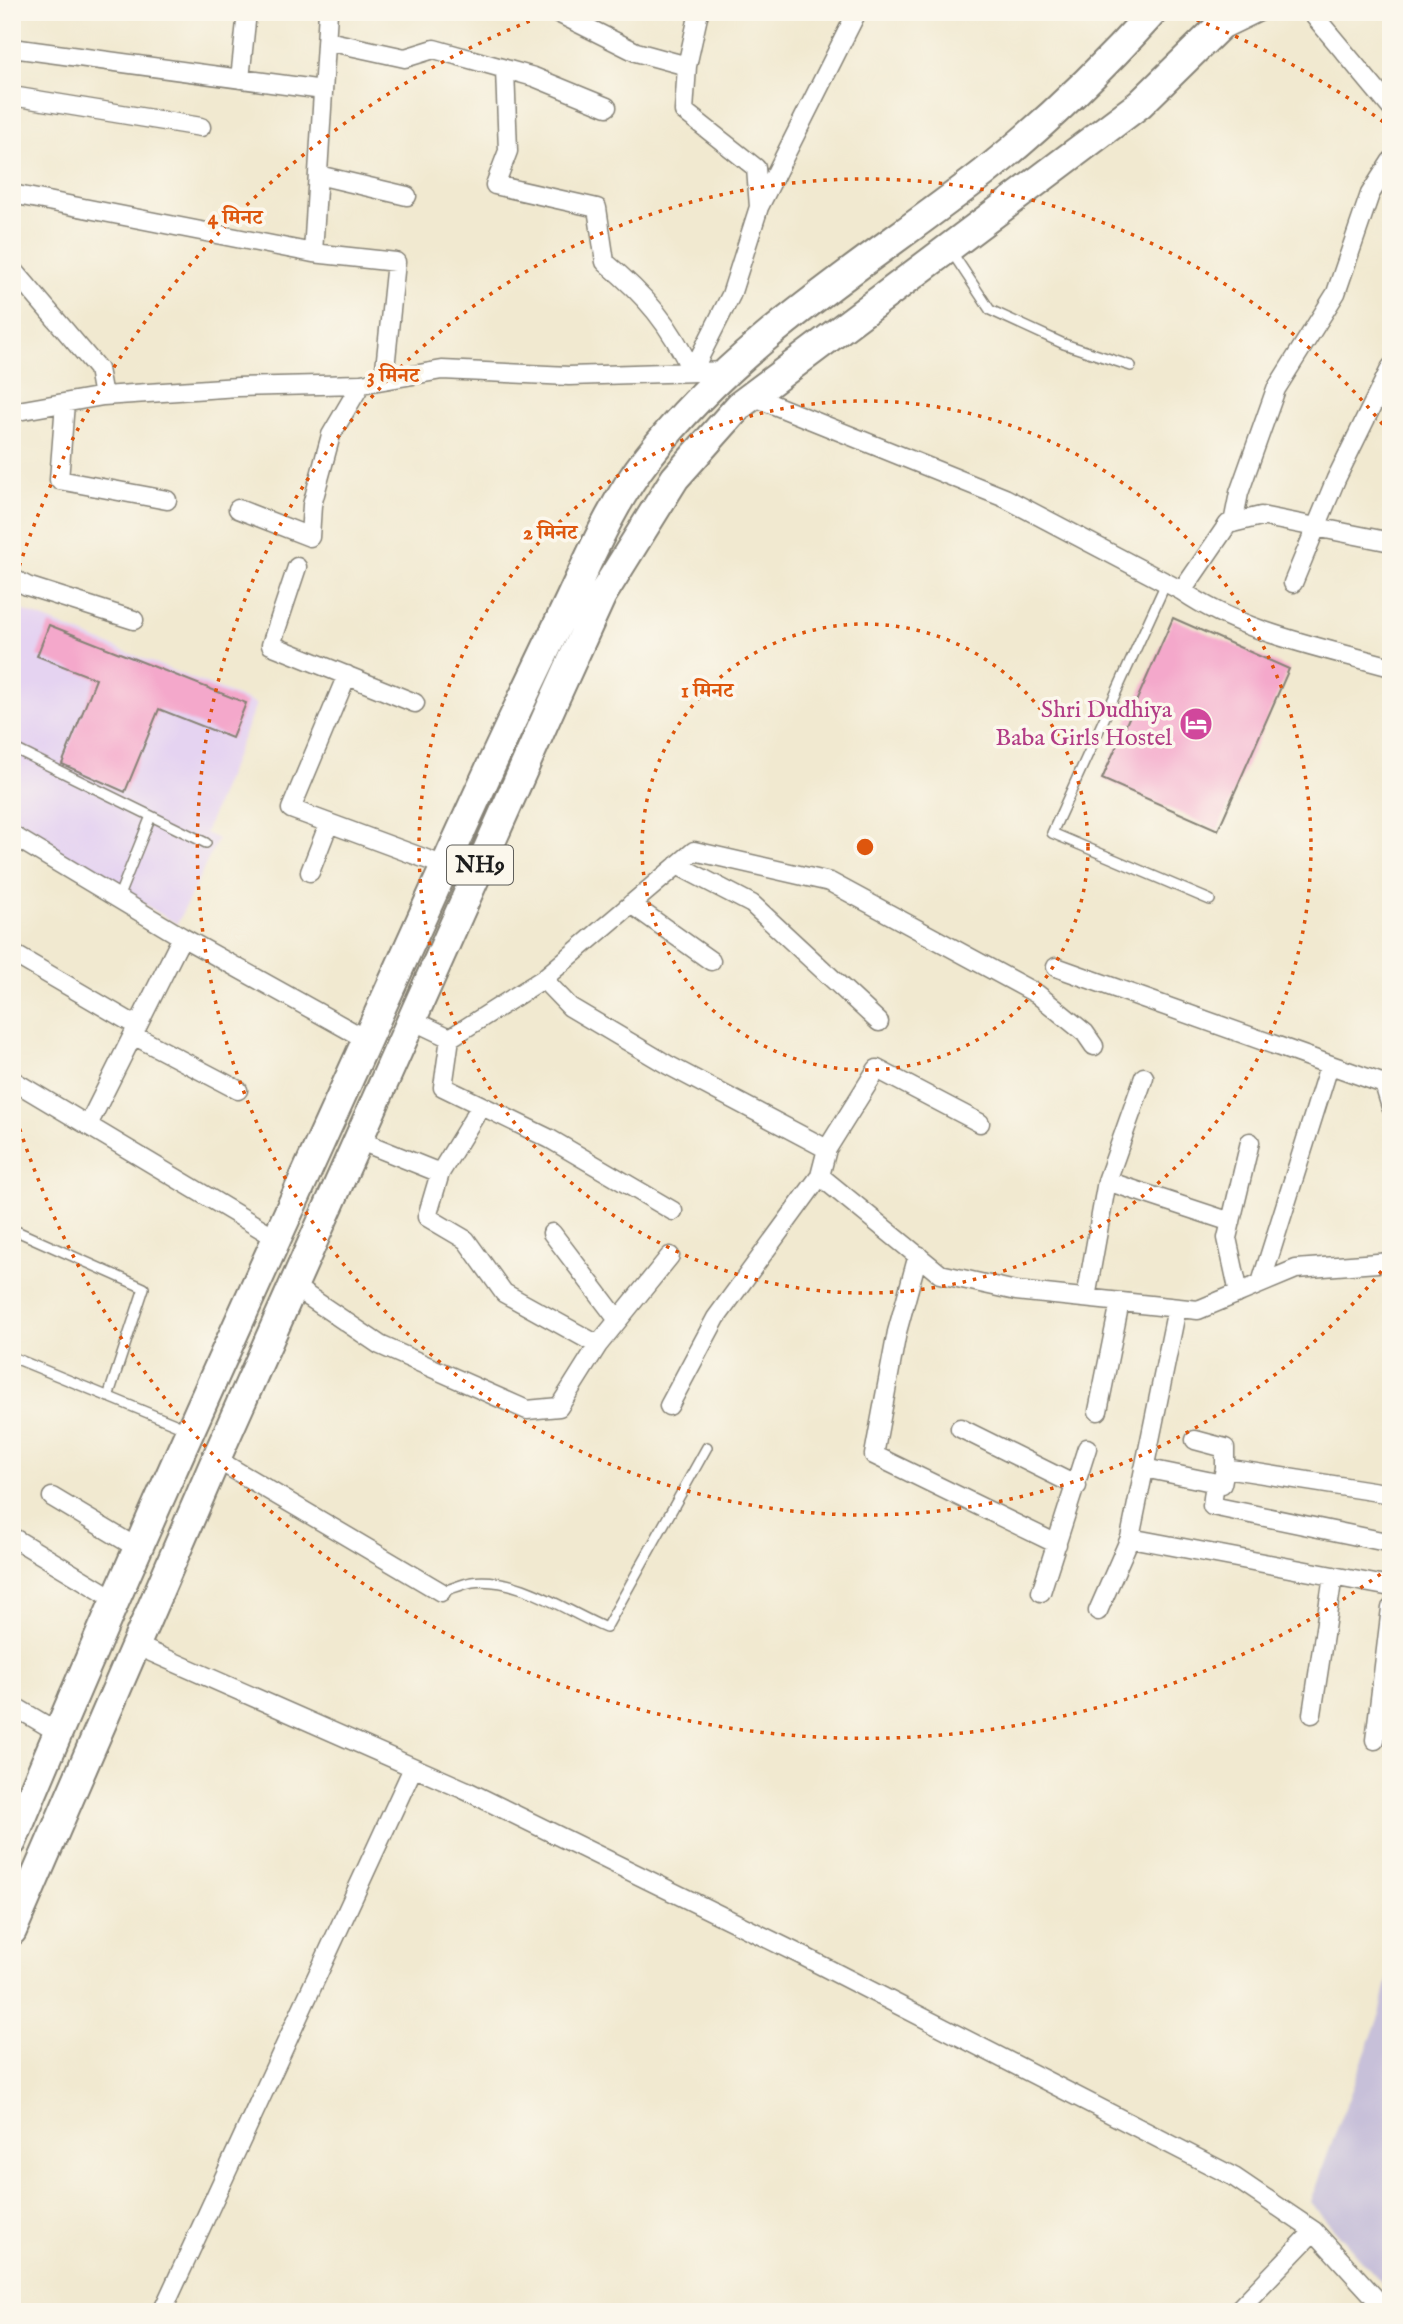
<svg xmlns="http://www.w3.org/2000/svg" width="1403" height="2324" viewBox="0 0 1403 2324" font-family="'IM FELL English','Noto Serif Devanagari',serif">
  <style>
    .built { fill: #e5d3f1 }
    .industrial { fill: #c7c0d9 }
    .building { fill: #f4a8cb }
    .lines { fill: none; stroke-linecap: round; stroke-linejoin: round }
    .service-casing { stroke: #868276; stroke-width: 12 }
    .minor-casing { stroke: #868276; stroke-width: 21 }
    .trunk-casing { stroke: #868276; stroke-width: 32 }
    .service { stroke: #fff; stroke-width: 9 }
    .minor { stroke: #fff; stroke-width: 18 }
    .trunk { stroke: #fff; stroke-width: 28 }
    .ring { fill: none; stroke: #de560d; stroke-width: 3.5; stroke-dasharray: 3.5 7 }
    .labels { text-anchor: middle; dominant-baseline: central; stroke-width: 7; stroke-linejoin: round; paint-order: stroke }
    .shield { fill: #fbf7ec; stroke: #5f5e5a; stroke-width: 2 }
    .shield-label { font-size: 23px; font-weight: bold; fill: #1c1c1c }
    .hotel-label { font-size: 24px; fill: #b23c85; stroke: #fbf7ec; text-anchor: end }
    .centre { fill: #de560d; stroke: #fbf7ec; stroke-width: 3.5 }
    .ring-label { font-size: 21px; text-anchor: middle; font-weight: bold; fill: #de560d; stroke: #fbf7ec; stroke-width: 7; stroke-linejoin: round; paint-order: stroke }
  </style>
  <rect width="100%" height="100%" fill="#fbf7ec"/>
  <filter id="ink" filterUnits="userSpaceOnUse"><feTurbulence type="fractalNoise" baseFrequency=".0143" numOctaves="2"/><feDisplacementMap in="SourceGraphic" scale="14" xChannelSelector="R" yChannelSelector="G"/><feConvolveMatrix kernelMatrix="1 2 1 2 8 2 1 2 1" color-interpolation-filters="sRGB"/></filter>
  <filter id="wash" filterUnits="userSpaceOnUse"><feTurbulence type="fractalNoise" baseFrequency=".00686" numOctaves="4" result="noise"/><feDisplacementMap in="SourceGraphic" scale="28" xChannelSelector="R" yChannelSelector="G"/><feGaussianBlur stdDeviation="1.57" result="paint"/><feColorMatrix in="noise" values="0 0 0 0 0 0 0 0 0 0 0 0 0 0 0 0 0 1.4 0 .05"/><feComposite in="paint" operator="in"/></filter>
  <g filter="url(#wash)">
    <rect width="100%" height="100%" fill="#f1e9d0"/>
    <!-- built -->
    <path class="built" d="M12 606 256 704 205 833 218 839 177 924 12 824Z"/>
    <!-- industrial -->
    <path class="industrial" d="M1391 1962V2293L1310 2202 1381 2011Z"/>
    <g id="blocks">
      <!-- building -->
      <path class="building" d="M1173 618 1289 669 1218 830 1102 779Z
        M49 625 246 703 232 738 159 709 125 792 62 764 96 679 37 656Z"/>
    </g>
  </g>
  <g filter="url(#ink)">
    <use href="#blocks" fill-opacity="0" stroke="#868276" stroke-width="2"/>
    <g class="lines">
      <defs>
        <path id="service" d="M951 251 990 310 1064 344 1131 366
          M1166 583 1052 833 1210 900
          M13 748 206 843
          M118 898 151 816
          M12 1229 144 1288 108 1397
          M12 1357 187 1429
          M441 1592C451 1589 462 1584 472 1582 519 1576 565 1611 606 1628L707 1447"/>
        <path id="minor" d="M556 12 636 52 687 66
          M699 12 687 66 684 111 756 168 759 207
          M1311 12 1391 108
          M1226 28 1259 12
          M327 41 405 58 434 49 534 77 607 107
          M12 48 323 90
          M505 69 508 151 495 185 597 208 605 262C646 296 670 324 692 372
          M240 79 247 12
          M12 96 201 127
          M318 175 407 196
          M12 194 313 253 396 262 384 378
          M313 253 328 12
          M12 268 98 369 103 396
          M692 372 731 295 759 207 857 12
          M752 396 1005 498 1182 591 1228 524 1261 516 1391 542
          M65 403 59 480 167 500
          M12 412 103 396 238 387 361 384 442 370 569 376 729 371
          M238 509 310 537 312 505 331 435 361 384
          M1233 523 1239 493 1276 389 1336 293 1370 194 1391 161
          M297 567 271 645 415 703
          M12 578 27 586 134 620
          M1293 583 1336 479 1391 367
          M1182 591C1243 633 1320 647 1391 667
          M347 675 291 809 445 866
          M12 835 182 937 367 1040
          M677 865 752 904 879 1022
          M310 872 329 823
          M631 904 711 961
          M12 953 137 1026
          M1056 967 1384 1084 1391 1107
          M543 979 694 851 830 882 1037 994 1085 1033 1094 1046
          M410 1019 450 1038 543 979 570 1007 668 1065 827 1149 820 1176 940 1274 1016 1291 1198 1310 1296 1269 1391 1262
          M133 1035 238 1090
          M450 1038 443 1087 550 1139 673 1211
          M12 1080 278 1239
          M88 1125 182 937
          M358 1140 440 1173 427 1217 466 1240 504 1293 598 1345
          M827 1149 877 1069 980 1123
          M440 1173 481 1106
          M1107 1181 1231 1222
          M552 1233 618 1320
          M918 1255 897 1332 874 1455 1057 1544
          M1261 1283 1329 1066
          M293 1286 380 1345 527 1410 559 1407 598 1345 670 1256
          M1239 1293 1227 1238 1250 1142
          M1086 1298 1107 1181 1144 1077
          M669 1406 716 1318 820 1176
          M1098 1411 1120 1302
          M960 1428 1077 1486
          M1195 1440 1225 1448V1468
          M216 1459 441 1592
          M1144 1468 1222 1484 1225 1468 1391 1494
          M1215 1482 1212 1506 1391 1543
          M52 1497 139 1549
          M12 1537 116 1600
          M1130 1538 1391 1587
          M1041 1592 1087 1448
          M1098 1611 1130 1538 1177 1308
          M135 1645 465 1790 801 1955 1234 2177 1314 2231 1388 2312
          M12 1705 59 1733
          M1312 1714 1333 1576
          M1375 1740 1391 1608
          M162 2312 413 1768
          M1236 2312 1314 2231"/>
        <path id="trunk" d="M12 1842C139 1536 279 1235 415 933 462 828 509 725 559 622 586 567 610 505 648 457 739 339 870 262 985 172 1045 124 1101 70 1153 12
          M12 1931 216 1459 556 696 602 595 675 478 740 405 1140 104 1234 12"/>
      </defs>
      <!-- service casing -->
      <use href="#service" class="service-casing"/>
      <!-- minor casing -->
      <use href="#minor" class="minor-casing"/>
      <!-- trunk casing -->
      <use href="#trunk" class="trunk-casing"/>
      <!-- service -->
      <use href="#service" class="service"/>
      <!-- minor -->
      <use href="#minor" class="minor"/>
      <!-- trunk -->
      <use href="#trunk" class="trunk"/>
    </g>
  </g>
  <!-- distance rings -->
  <g class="ring">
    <circle cx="865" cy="847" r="223"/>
    <circle cx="865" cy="847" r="446"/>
    <path d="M1388 1263A668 668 0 1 1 1388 431"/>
    <path d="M1389 1568A891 891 0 0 1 13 1108M13 586A891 891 0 0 1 553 12M1177 12A891 891 0 0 1 1389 126"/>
  </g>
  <!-- icons -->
  <defs>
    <symbol id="hotel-disc" viewBox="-11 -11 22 22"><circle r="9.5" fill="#d1479c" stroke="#fbf7ec"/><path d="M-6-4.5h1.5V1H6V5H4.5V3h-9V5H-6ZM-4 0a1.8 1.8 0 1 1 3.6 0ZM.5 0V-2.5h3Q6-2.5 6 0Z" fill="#fff"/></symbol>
  </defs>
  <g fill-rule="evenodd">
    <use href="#hotel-disc" x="1177" y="705" width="38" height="38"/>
  </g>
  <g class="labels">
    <!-- shield labels -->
    <rect class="shield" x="447" y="845.5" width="66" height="39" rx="5"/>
    <g class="shield-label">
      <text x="480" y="865">NH9</text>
    </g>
    <!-- hotel labels -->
    <g class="hotel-label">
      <text x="1172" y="710">Shri Dudhiya<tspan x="1172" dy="28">Baba Girls Hostel</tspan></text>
    </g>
  </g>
  <circle cx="865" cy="847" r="10" class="centre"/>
  <g class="ring-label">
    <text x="235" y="224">4 मिनट</text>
    <text x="393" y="382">3 मिनट</text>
    <text x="550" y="539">2 मिनट</text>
    <text x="707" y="697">1 मिनट</text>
  </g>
  <!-- margin -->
  <rect width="1403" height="2324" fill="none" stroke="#fbf7ec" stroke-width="42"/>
</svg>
